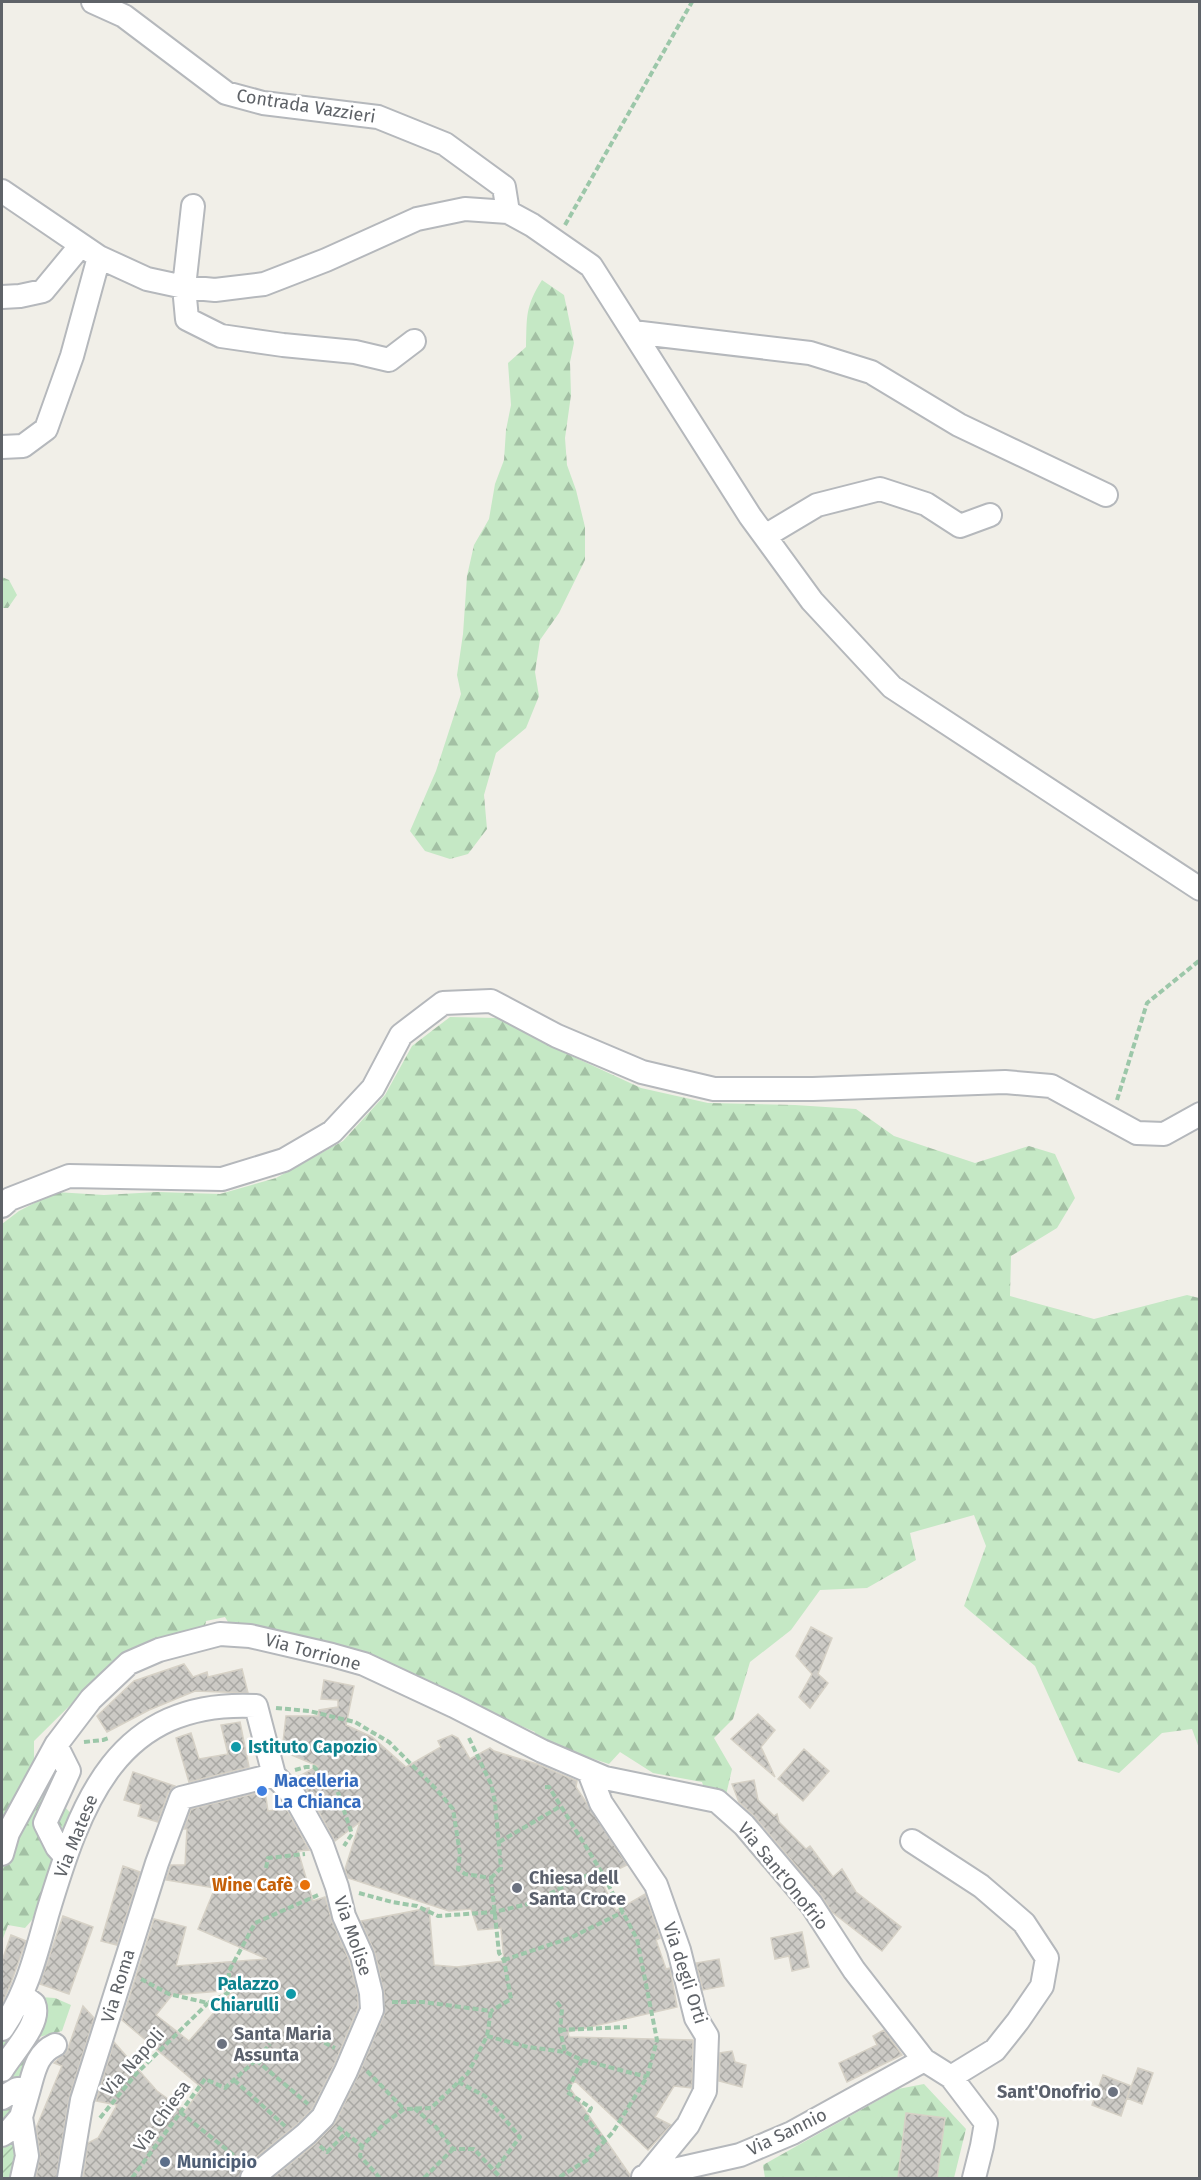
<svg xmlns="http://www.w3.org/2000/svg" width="1201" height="2180" viewBox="0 0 1201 2180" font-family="'Fira Sans',sans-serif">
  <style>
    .forest { fill: url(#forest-firs) }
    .garden { fill: url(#garden-furrows) }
    .building { fill: url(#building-cross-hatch); stroke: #d6d1c6; stroke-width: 1.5; fill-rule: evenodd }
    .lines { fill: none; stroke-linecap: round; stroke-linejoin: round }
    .minor-casing { stroke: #b5b8bc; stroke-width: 26 }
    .path { stroke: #9cc7a9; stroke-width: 4; stroke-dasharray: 6 3; stroke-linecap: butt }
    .minor { stroke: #fff; stroke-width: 22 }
    .culture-dot { fill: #0f9aa8; stroke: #fff; stroke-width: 2 }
    .shop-dot { fill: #3f7fe0; stroke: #fff; stroke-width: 2 }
    .food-dot { fill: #e8710a; stroke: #fff; stroke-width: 2 }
    .worship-dot { fill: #6b7280; stroke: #fff; stroke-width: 2 }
    .service-dot { fill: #5c6f8a; stroke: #fff; stroke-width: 2 }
    .labels { text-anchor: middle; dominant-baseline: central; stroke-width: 5; stroke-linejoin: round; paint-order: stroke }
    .street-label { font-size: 18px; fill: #5f6368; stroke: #fff }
    .culture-label { font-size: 18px; font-weight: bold; fill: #0d838f; stroke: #fff; text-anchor: start }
    .shop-label { font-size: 18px; font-weight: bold; fill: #366cbe; stroke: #fff; text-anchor: start }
    .worship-label { font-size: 18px; font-weight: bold; fill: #5b616d; stroke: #fff; text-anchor: start }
    .food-label { font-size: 18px; font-weight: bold; fill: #c56008; stroke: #fff; text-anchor: end }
    .service-label { font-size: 18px; font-weight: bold; fill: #4e5e75; stroke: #fff; text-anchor: start }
  </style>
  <defs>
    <pattern id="forest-firs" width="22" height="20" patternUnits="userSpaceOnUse" patternTransform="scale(1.5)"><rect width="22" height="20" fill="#c5e8c5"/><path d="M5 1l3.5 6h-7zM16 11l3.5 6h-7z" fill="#a3c0a4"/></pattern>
    <pattern id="garden-furrows" width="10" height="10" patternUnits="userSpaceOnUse" patternTransform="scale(1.5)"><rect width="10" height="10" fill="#c5e8c5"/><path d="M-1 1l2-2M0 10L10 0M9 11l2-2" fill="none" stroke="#a3c0a4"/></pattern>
    <pattern id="building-cross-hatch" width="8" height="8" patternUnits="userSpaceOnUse" patternTransform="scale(1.5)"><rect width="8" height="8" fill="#cccac5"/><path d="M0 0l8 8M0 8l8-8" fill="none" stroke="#a9a8a4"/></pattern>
  </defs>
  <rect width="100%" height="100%" fill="#f1efe8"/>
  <!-- forest -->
  <path class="forest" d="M542 280 564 295 574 343 570 362 571 395 565 438 567 465 576 490 585 527V560L559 613 540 640 535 672 539 696 526 728 496 753 484 795 487 829 468 854 450 859 425 851 410 831 436 771 461 694 457 675 463 634 467 576 474 545 489 519 495 484 504 460 506 430 511 405 508 363 526 347C527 316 525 307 542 280Z
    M2 577 9 580 17 595 8 608H2Z
    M450 1017 498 1018 561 1051 641 1088 708 1103 795 1105 856 1109 894 1136 975 1163 1029 1146 1055 1154 1075 1198 1057 1228 1011 1256 1010 1296 1094 1319 1187 1295 1199 1298V1748L1192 1729 1162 1733 1119 1773 1078 1761 1035 1666 964 1606 986 1546 974 1515 910 1533 916 1560 867 1588 820 1590 791 1630 750 1662 733 1719 714 1738 732 1769 726 1795 704 1788 702 1782 653 1773 620 1752 609 1764 533 1739 535 1732 402 1674 243 1624 228 1622 225 1617 206 1621 205 1626 163 1638 123 1653 34 1741V1771L31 1785 49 1789 73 1816 32 1920 25 1928 8 1925 2 1941V1224L19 1211 56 1192 104 1195 157 1192 220 1194 276 1178 343 1141 385 1095 412 1046Z
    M40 1997 55 1998 71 2005 62 2031 39 2037 26 2074 22 2097 2 2129V2028L26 2018Z
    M924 2084 966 2129 954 2178H765L763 2165 898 2089Z"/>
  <!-- garden -->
  <path class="garden" d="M10 2136 20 2151 10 2178H2V2140Z"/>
  <!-- building -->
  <path class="building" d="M811 1627 832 1638 818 1674 828 1683 810 1708 799 1697 812 1674 796 1656Z
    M184 1664 193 1677 207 1672 208 1677 242 1669 248 1693 195 1691 149 1710 107 1732 97 1716 134 1681Z
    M324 1680 354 1686 346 1725 372 1737 406 1767 441 1747 438 1741 452 1735 458 1738 470 1759 490 1748 494 1751 537 1764 577 1781 576 1787 627 1865 600 1878 616 1911 645 1894 660 1938 656 1940 666 1969 670 1968 677 2007 568 2032 569 2037 693 2040 692 2088 674 2086 655 2117 671 2125 648 2150 575 2081 569 2087 630 2175V2178H273L315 2144 335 2123 358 2076 384 2015V1992L375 1953 361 1921 429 1908 434 1965 457 1967 504 1961 501 1928 478 1930 471 1909 449 1911 348 1878 345 1869 360 1822 335 1841 307 1790 296 1778 318 1766 282 1751 286 1716H318L319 1710 338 1707V1700L321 1699Z
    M758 1714 775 1730 761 1747 775 1777 731 1739Z
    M240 1722 249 1767 189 1782 176 1738 191 1733 199 1759 228 1754 221 1725Z
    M804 1749 829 1771 803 1801 778 1779Z
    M133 1772 175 1786 168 1793 158 1822 138 1816 141 1805 124 1800Z
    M754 1780 758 1800 774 1816 777 1814 779 1822 806 1849 810 1846 833 1877 842 1869 856 1892 901 1927 882 1951 832 1912 821 1895 754 1816 739 1802 732 1784Z
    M265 1791 268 1811 286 1808 309 1850 298 1851 313 1901 325 1897 332 1921 349 1960 358 1995V2008L334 2065 312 2109 297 2124 243 2168 239 2178H83L88 2143 98 2138 117 2105 96 2101 114 2042 157 2091 185 2111 202 2088 122 2020 154 1919 186 1927 176 1966 267 1959 198 1929 215 1888 166 1880 171 1865H185L187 1829H184L191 1809ZM234 1990 189 2041 156 2015 172 1995Z
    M123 1866 140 1872 117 1945 101 1941Z
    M63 1916 93 1927 69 1994 40 1984Z
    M802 1932 809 1967 792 1971 789 1956 775 1959 771 1938Z
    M11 1935 26 1941 11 1983 2 2004V1961Z
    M719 1959 724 1986 703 1990 696 1963Z
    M83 2006 94 2018 69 2098 56 2178H36L40 2154 36 2128 62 2066 54 2063 67 2051Z
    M884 2030 902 2055 847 2082 839 2063 877 2045 873 2036Z
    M732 2051 735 2062 746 2065 742 2087 719 2081 720 2053Z
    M1138 2068 1153 2073 1142 2104 1127 2098Z
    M1103 2075 1131 2086 1121 2116 1092 2105Z
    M906 2113 945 2118 937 2178H898Z"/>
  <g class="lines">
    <defs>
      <path id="minor" d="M93 2 124 16 226 93 263 103 378 117 445 144 504 187 508 212
        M2 191 99 257 147 279 184 287 215 290 264 284 326 260 417 219 465 209 508 212 532 225 591 266 750 516 812 601 892 687 1200 889
        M193 206 184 287 187 319 221 336 283 345 355 352 389 360 414 341
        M2 297 20 296 43 291 81 245
        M633 332 810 353 871 372 959 425 1106 495
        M2 447 23 446 46 429 72 356 99 257
        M765 536 817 505 880 489 926 504 960 526 990 515
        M2 1206 10 1199 69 1176 222 1179 284 1160 332 1132 373 1088 401 1035 443 1003 491 1001 557 1036 642 1072 714 1089H813L1005 1082 1051 1086 1137 1133 1164 1134 1200 1114
        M56 1745 69 1771 45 1823 57 1847 65 1856
        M589 1772 601 1803 656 1885 679 1950 696 2018 707 2036 705 2091 688 2125 647 2175
        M912 1841 981 1886 1024 1923 1047 1958 1042 1986 1018 2021 995 2050 951 2077
        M2 1854 8 1833 56 1745 91 1699 129 1663 159 1650 220 1634 250 1636 332 1655 364 1664 454 1706 542 1751 605 1778 717 1801 744 1825 811 1904 854 1970 924 2060 951 2077 986 2123 982 2146 974 2178
        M2 2029C26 1995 36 1955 47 1915 81 1802 116 1699 256 1706L274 1775 295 1797 322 1845 337 1887 344 1916 362 1956 371 1993 372 2010 346 2071 323 2117 306 2134 252 2178
        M2 2070C11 2054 42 2023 34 2004L22 1995
        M2 2098 17 2089H29C34 2071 37 2053 55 2045
        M2 2135 10 2130 21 2117
        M643 2177 740 2155 792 2133 924 2060
        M22 2178 27 2156 21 2117 29 2089
        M69 2178 82 2100 157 1863 181 1798 274 1775"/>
    </defs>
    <!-- minor casing -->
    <use href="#minor" class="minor-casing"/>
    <!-- path -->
    <path class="path" d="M565 225 692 2
      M1117 1100 1147 1003 1200 960
      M276 1708 309 1711 355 1722 389 1742 437 1790 453 1809 460 1854 458 1869 465 1874 491 1878
      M469 1738 491 1784 495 1802 501 1868 491 1878
      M84 1742 103 1740 109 1738
      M295 1770 306 1767H314L337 1790 352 1834 344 1846
      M545 1787H549L601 1871 637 1939 657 2040 647 2077 613 2132 587 2160 558 2178
      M499 1842 561 1806
      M266 1868 268 1858 305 1854
      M491 1878 499 1953 504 1960 511 1999 491 2011
      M359 1893 392 1902 417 1906 438 1916 494 1912 532 1903 580 1878 601 1871
      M504 1960 570 1938 623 1912
      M141 1979 169 1994 208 2003 228 1993 229 1971 255 1923 318 1895
      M392 2002H423L491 2011
      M557 2002 562 2009 560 2030 565 2052
      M292 2027 335 2048
      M560 2030 627 2027
      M487 2036 528 2047 565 2052 582 2060 647 2077
      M256 2060 308 2104
      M582 2060 567 2092 591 2108 586 2118 605 2141
      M367 2071 404 2109
      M234 2080 285 2126
      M458 2082 485 2096 520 2137 495 2170
      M414 2108 436 2127 453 2149H474L501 2178
      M180 2112 242 2162
      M100 2118 136 2074 208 2003
      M338 2127 362 2146
      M320 2146 327 2152 346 2133
      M132 2178 205 2079 225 2088 256 2060 270 2044
      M378 2178 379 2177 360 2156 362 2146 385 2123 404 2109 431 2108 468 2073 487 2036 491 2011
      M424 2178 453 2149"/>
    <!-- minor -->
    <use href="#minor" class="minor"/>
  </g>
  <!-- markers -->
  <g class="culture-dot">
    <circle cx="236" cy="1747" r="6"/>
    <circle cx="291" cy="1994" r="6"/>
  </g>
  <circle class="shop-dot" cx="262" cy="1791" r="6"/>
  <circle class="food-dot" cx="305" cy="1885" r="6"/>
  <g class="worship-dot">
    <circle cx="517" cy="1888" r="6"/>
    <circle cx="222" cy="2044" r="6"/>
    <circle cx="1113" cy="2092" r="6"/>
  </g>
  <circle class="service-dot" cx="165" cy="2162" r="6"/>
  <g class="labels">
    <!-- street labels -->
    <g class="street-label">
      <text transform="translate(306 106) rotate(9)">Contrada Vazzieri</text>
      <text transform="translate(313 1652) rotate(15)">Via Torrione</text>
      <text transform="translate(76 1836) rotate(-68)">Via Matese</text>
      <text transform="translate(783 1876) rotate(51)">Via Sant'Onofrio</text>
      <text transform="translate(353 1936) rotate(71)">Via Molise</text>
      <text transform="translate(685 1973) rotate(72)">Via degli Orti</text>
      <text transform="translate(118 1986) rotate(-73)">Via Roma</text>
      <text transform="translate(133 2062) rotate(-48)">Via Napoli</text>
      <text transform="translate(162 2116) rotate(-54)">Via Chiesa</text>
      <text transform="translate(787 2132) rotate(-26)">Via Sannio</text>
    </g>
    <!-- culture labels -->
    <g class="culture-label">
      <text x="248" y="1747">Istituto Capozio</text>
      <text x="279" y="1984" text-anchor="end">Palazzo<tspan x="279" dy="21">Chiarulli</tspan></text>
    </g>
    <!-- shop labels -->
    <g class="shop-label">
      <text x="274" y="1781">Macelleria<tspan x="274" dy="21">La Chianca</tspan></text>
    </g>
    <!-- worship labels -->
    <g class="worship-label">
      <text x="529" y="1878">Chiesa dell<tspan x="529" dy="21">Santa Croce</tspan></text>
      <text x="234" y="2034">Santa Maria<tspan x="234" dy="21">Assunta</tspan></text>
      <text x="1101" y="2092" text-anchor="end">Sant'Onofrio</text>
    </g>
    <!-- food labels -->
    <g class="food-label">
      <text x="293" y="1885">Wine Cafè</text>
    </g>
    <!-- service labels -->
    <g class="service-label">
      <text x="177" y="2162">Municipio</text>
    </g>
  </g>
  <!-- border -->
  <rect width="1201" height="2180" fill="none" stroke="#5f6368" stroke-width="6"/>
</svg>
